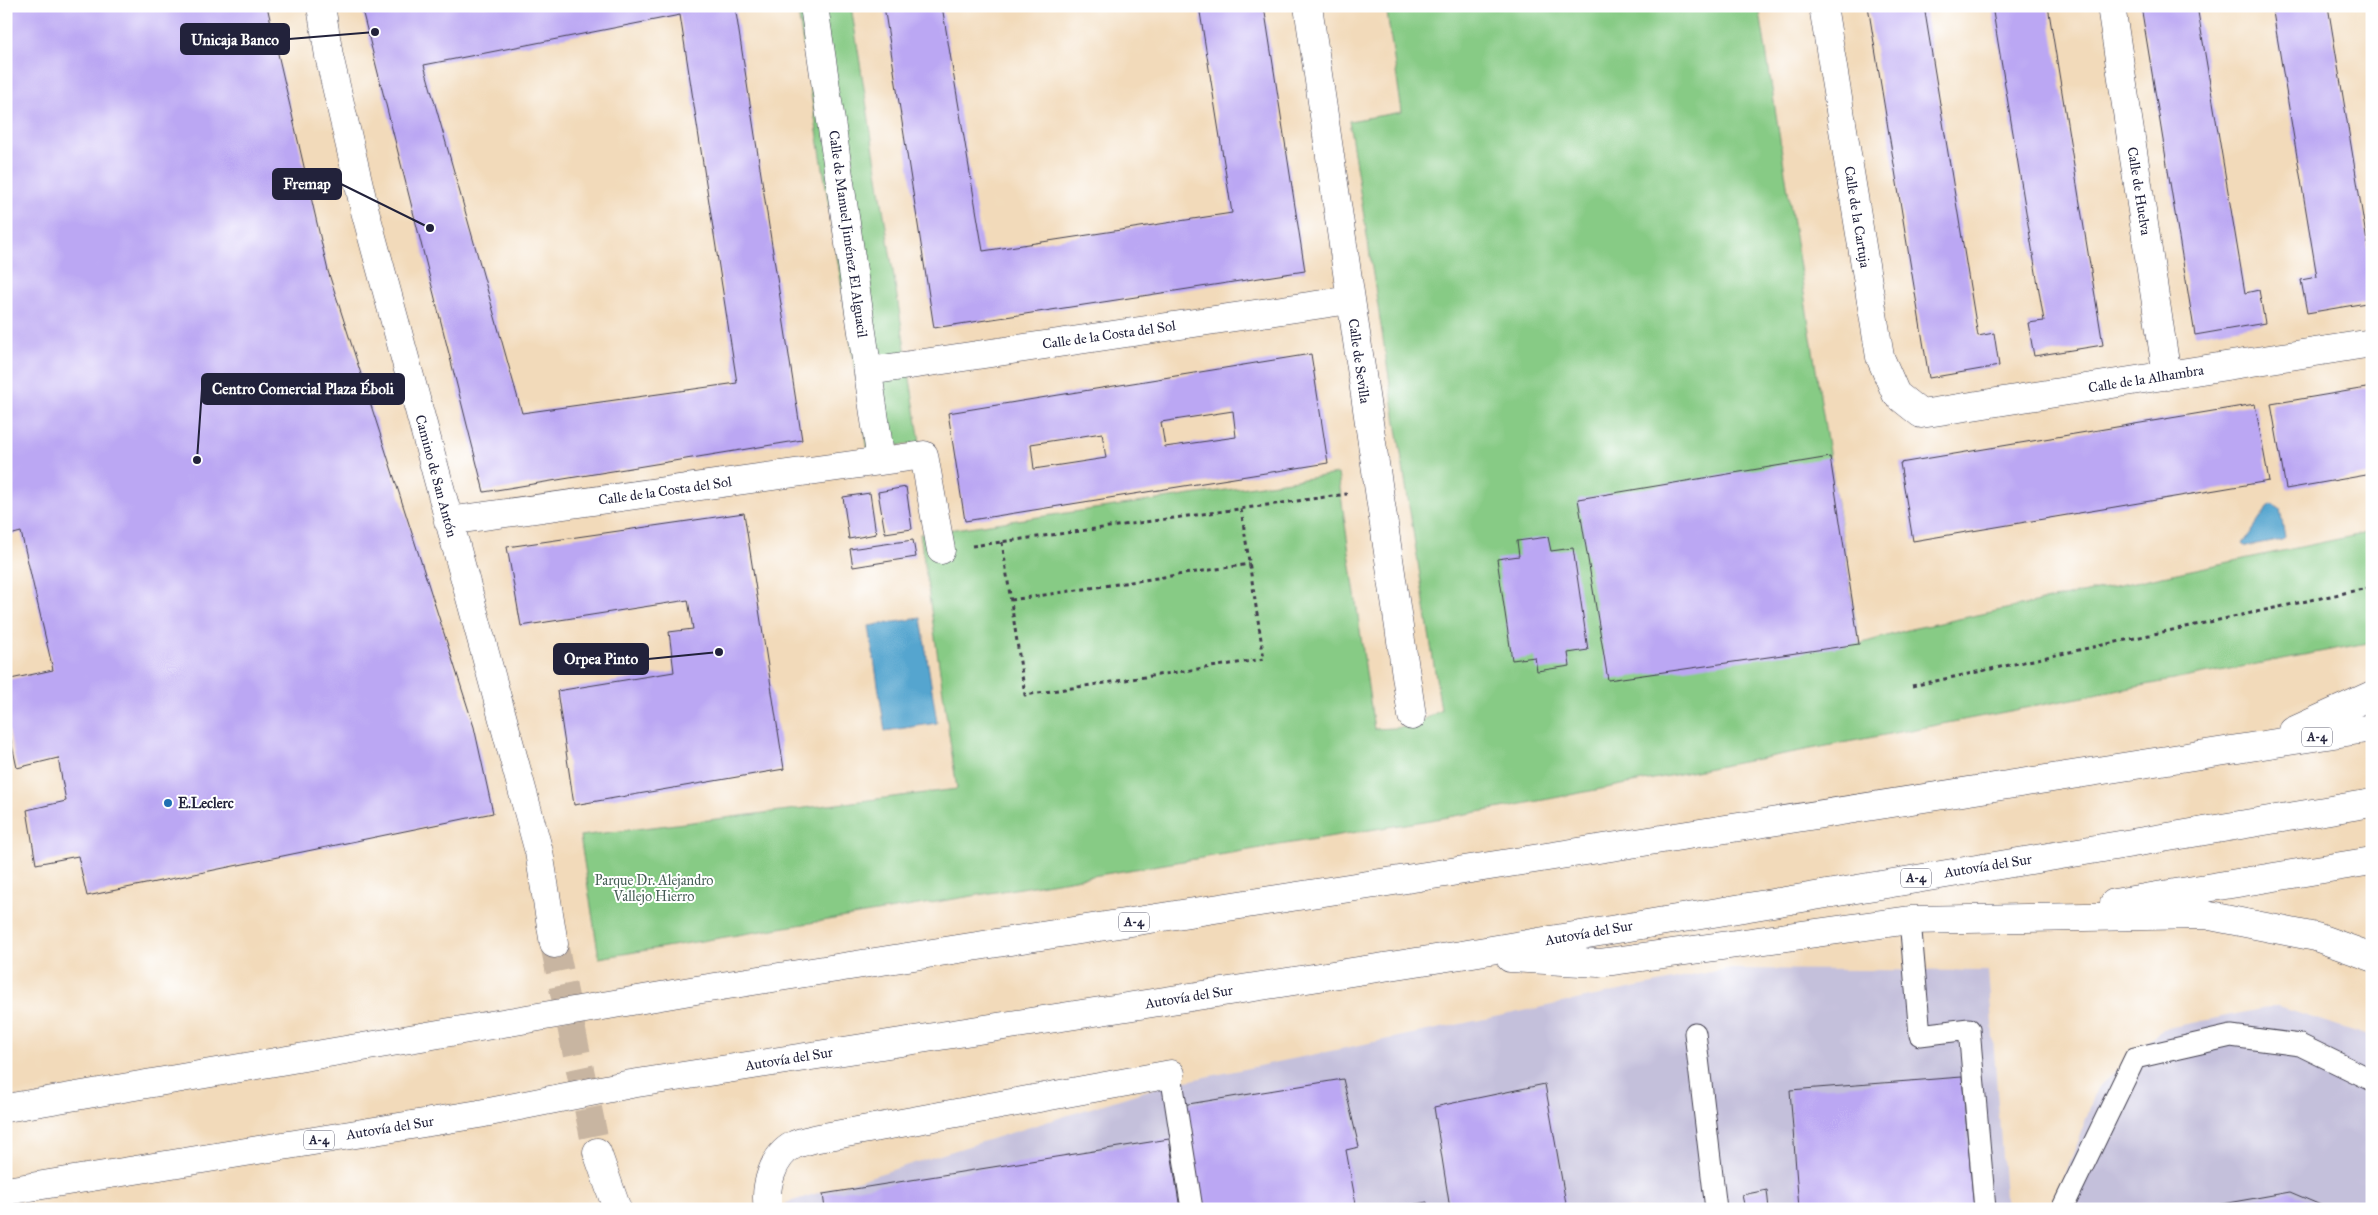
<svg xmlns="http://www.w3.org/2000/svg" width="2378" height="1215" viewBox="0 0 2378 1215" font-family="'IM FELL Great Primer',serif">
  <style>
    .industrial { fill: #c4c0db }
    .green { fill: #87cb85; stroke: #547660 }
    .water { fill: #55a5cf; stroke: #3c6485 }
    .building { fill: #bba7f3; fill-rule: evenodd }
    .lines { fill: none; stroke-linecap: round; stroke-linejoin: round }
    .street-tunnel { stroke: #c8b5a1; stroke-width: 28; stroke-dasharray: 28 14; stroke-linecap: butt }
    .lane-casing { stroke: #413e4e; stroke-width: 23 }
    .street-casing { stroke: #413e4e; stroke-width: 29 }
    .highway-casing { stroke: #413e4e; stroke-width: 29 }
    .path { stroke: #413e4e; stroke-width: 3; stroke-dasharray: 4 4; stroke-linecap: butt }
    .lane { stroke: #fff; stroke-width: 21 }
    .street { stroke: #fff; stroke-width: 28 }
    .highway { stroke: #fff; stroke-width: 28 }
    .poi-dot { fill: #1f6fb2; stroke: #fff; stroke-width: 2 }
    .labels { text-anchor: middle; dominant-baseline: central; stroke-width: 4; stroke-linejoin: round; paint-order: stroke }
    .shield { fill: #fff; stroke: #646476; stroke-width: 1 }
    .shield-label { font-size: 12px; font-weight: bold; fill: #22223b }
    .street-label { font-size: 14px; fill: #22223b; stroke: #fff }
    .poi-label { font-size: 14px; font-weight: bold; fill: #22223b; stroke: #fff; text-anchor: start }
    .park-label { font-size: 14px; fill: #455d55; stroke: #fff }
    .leader { fill: none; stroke: #22223b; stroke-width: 2 }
    .callout-dot { fill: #22223b; stroke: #fff; stroke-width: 2 }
    .callout { fill: #22223b; stroke: #22223b; stroke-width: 2 }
    .callout-label { font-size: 15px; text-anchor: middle; font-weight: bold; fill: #fff }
  </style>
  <rect width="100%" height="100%" fill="#fff"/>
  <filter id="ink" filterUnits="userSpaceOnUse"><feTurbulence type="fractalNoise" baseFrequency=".02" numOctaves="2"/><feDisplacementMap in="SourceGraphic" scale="10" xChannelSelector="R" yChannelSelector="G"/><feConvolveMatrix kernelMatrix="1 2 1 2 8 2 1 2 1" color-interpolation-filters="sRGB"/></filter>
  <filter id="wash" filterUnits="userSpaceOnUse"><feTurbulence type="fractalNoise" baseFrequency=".0096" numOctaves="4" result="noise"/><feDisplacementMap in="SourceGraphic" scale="20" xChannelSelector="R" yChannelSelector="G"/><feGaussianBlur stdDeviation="1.12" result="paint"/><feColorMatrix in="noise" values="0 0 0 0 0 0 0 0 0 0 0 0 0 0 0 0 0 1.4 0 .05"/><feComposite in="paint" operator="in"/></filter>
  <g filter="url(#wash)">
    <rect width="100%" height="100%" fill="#f2daba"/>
    <!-- industrial -->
    <path class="industrial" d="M1725 969 1988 971 2006 1209H787L786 1203 1158 1087Z
      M2276 1006 2372 1037V1209H2053L2097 1088 2162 1029Z"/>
    <!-- green -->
    <path class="green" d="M797 6H851L920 442 868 450Z
      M1386 6H1759L1859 644 1911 629 2372 532V642L1496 809 599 958 580 836 957 789 920 534 1338 474 1374 729 1411 727 1441 710 1349 121 1402 112Z"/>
    <!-- water -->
    <path class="water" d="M2272 504 2280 509 2285 537 2282 540 2246 547 2243 544 2245 541 2268 507Z
      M921 618 937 723 885 731 869 626Z"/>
    <g id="blocks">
      <!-- building -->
      <path class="building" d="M6 6H267L328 271 474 727 493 813 87 896 78 856 36 864 27 810 66 801 58 758 17 768 6 717V680L53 670 21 532 6 536Z
        M361 6H735L802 440 484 492ZM680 15 737 383 522 413 424 65Z
        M884 6H942L983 251 1232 213 1199 6H1264L1305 271 934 328Z
        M1868 6H1924L1978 336 1994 333 1999 366 1929 378Z
        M1992 6H2048L2103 345 2034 356 2028 323 2044 321Z
        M2141 6H2197L2245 293 2259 290 2265 323 2195 335Z
        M2272 6H2328L2372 272V302L2307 313 2301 280 2317 277Z
        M1311 354 1328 463 965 521 948 413ZM1233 411 1236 437 1165 447 1161 422ZM1102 433 1106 458 1034 469 1031 444Z
        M2372 387V474L2286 489 2271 404Z
        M2255 404 2269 481 1913 541 1900 463Z
        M1830 457 1859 644 1608 680 1578 499Z
        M906 487 912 529 885 533 878 492Z
        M870 493 876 534 849 539 843 497Z
        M744 513 784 769 574 805 557 691 674 672 669 632 693 629 688 600 521 626 507 547Z
        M1548 537 1551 551 1573 548 1588 650 1568 653 1570 666 1537 671 1535 657 1512 660 1497 559 1519 556 1517 541Z
        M913 540 916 557 853 567 850 549Z
        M1962 1077 1974 1209H1799L1790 1090Z
        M1343 1079 1359 1147 1346 1150 1356 1204 1344 1207V1209H1196L1176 1106Z
        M1545 1084 1567 1209H1450L1434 1107Z
        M1169 1139 1180 1209H825L823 1194Z
        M1767 1190 1769 1209H1745L1742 1195Z
        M2290 1192 2330 1209H2199V1208Z
        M1427 1202 1428 1209H1394V1208Z"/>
    </g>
  </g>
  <g filter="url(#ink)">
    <use href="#blocks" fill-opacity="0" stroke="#413e4e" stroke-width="1"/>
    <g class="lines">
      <!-- street-tunnel -->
      <path class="street-tunnel" d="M554 944 597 1152"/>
      <defs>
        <path id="lane" d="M1910 920 1920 1035 1969 1029 1985 1209
          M1695 1033 1716 1209
          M1171 1074 1192 1209
          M2062 1209 2135 1058 2231 1036 2300 1045 2372 1080"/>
        <path id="street" d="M321 6 329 56 365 211 539 852 554 944
          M814 6 881 461
          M1308 6 1412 716
          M1823 6 1880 357 1896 394 1921 414 2372 343
          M2111 6 2167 376
          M869 371 1350 300
          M448 521 924 455 941 550
          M597 1152 617 1209
          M768 1209C764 1187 773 1155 794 1145 800 1142 807 1141 813 1139L1171 1074"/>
        <path id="highway" d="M2293 731 2372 695
          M2114 903 2372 861
          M1510 958 1599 963 1910 920 2205 915 2316 937 2372 957
          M6 1108 696 990 2372 728
          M6 1191 479 1114 631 1084 1461 955 2372 803"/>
      </defs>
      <!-- lane casing -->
      <use href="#lane" class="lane-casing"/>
      <!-- street casing -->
      <use href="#street" class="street-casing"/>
      <!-- highway casing -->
      <use href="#highway" class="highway-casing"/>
      <!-- path -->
      <path class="path" d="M1002 542 1025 695 1264 659 1241 509
        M972 546 1347 494
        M1011 600 1250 564
        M1912 686 2372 587"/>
      <!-- lane -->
      <use href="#lane" class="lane"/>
      <!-- street -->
      <use href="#street" class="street"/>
      <!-- highway -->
      <use href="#highway" class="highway"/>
    </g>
  </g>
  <!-- markers -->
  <circle class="poi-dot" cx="168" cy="803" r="5"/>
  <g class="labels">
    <!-- shield labels -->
    <g class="shield">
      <rect x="2302" y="727.5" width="30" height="19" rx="4"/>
      <rect x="1901" y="868.5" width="30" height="19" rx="4"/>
      <rect x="1119" y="912.5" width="30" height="19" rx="4"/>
      <rect x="304" y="1130.5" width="30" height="19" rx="4"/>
    </g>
    <g class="shield-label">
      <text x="2317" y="737">A-4</text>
      <text x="1916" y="878">A-4</text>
      <text x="1134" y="922">A-4</text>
      <text x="319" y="1140">A-4</text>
    </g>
    <!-- street labels -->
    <g class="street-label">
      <text transform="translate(2139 191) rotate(81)">Calle de Huelva</text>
      <text transform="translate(1857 217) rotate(81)">Calle de la Cartuja</text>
      <text transform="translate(848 234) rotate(82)">Calle de Manuel Jiménez El Alguacil</text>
      <text transform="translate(1109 335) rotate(-8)">Calle de la Costa del Sol</text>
      <text transform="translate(1359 361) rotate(82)">Calle de Sevilla</text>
      <text transform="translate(2146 379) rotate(-9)">Calle de la Alhambra</text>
      <text transform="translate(436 476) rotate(75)">Camino de San Antón</text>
      <text transform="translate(665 491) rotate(-8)">Calle de la Costa del Sol</text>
      <text transform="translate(1988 866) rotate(-9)">Autovía del Sur</text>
      <text transform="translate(1589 933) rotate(-10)">Autovía del Sur</text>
      <text transform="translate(1189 997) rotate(-9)">Autovía del Sur</text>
      <text transform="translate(789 1059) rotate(-9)">Autovía del Sur</text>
      <text transform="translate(390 1128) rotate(-9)">Autovía del Sur</text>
    </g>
    <!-- poi labels -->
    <g class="poi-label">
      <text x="178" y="803">E.Leclerc</text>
    </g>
    <!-- park labels -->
    <g class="park-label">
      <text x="654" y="880">Parque Dr. Alejandro<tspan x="654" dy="16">Vallejo Hierro</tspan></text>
    </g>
  </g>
  <!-- callouts -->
  <path class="leader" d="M375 32L289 39M430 228L341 184M197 460L202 389M719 652L648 659"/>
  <g class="callout-dot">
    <circle cx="375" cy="32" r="5"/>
    <circle cx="430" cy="228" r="5"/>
    <circle cx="197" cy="460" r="5"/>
    <circle cx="719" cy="652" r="5"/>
  </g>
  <g class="callout">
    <rect x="181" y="24" width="108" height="30" rx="5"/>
    <rect x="273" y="169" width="68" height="30" rx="5"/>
    <rect x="202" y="374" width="202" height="30" rx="5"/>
    <rect x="554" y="644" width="94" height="30" rx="5"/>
  </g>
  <g class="callout-label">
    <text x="235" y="45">Unicaja Banco</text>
    <text x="307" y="189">Fremap</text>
    <text x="303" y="394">Centro Comercial Plaza Éboli</text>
    <text x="601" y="664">Orpea Pinto</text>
  </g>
  <!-- margin -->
  <rect width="2378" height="1215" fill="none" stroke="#fff" stroke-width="25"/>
</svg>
